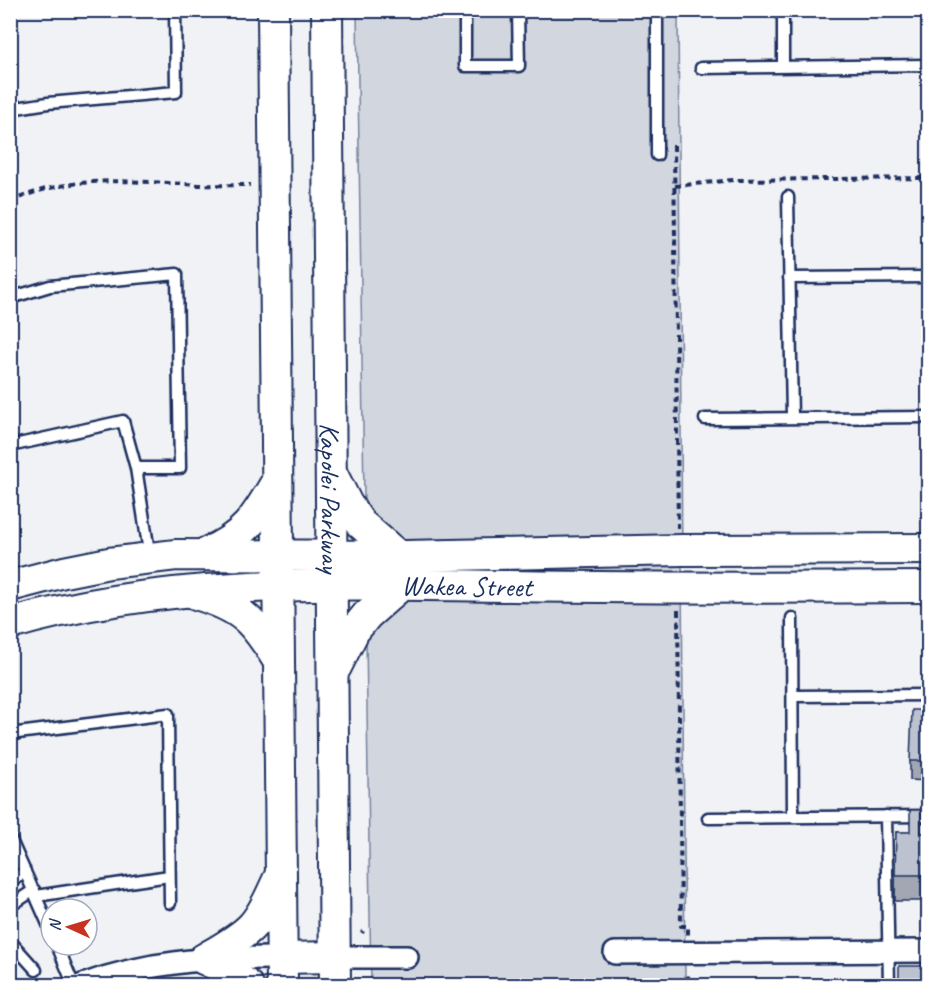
<svg xmlns="http://www.w3.org/2000/svg" width="939" height="996" viewBox="0 0 939 996" font-family="Caveat,sans-serif">
  <style>
    .grass { fill: #d2d6df; stroke: #76829e; stroke-width: 1.5 }
    .lines { fill: none; stroke-linecap: round; stroke-linejoin: round }
    .lane-casing { stroke: #1b2f5e; stroke-width: 15 }
    .street-casing { stroke: #1b2f5e; stroke-width: 26 }
    .secondary-casing { stroke: #1b2f5e; stroke-width: 34 }
    .path { stroke: #1b2f5e; stroke-width: 4; stroke-dasharray: 6 4.5; stroke-linecap: butt }
    .lane { stroke: #fff; stroke-width: 10 }
    .street { stroke: #fff; stroke-width: 21 }
    .secondary { stroke: #fff; stroke-width: 30 }
    .wall { fill: #a2a7b3; stroke: #1b2f5e; stroke-width: 1.5 }
    .building { fill: #bcc2d0; stroke: #1b2f5e; stroke-width: 1.5 }
    .labels { text-anchor: middle; dominant-baseline: central; stroke-width: 4.5; stroke-linejoin: round; paint-order: stroke }
    .street-label { font-size: 28px; fill: #1b2f5e; stroke: #fff }
  </style>
  <rect width="100%" height="100%" fill="#f1f2f5"/>
  <filter id="ink" filterUnits="userSpaceOnUse"><feTurbulence type="fractalNoise" baseFrequency=".0167" numOctaves="2"/><feDisplacementMap in="SourceGraphic" scale="12" xChannelSelector="R" yChannelSelector="G"/><feConvolveMatrix kernelMatrix="1 2 1 2 8 2 1 2 1" color-interpolation-filters="sRGB"/></filter>
  <g filter="url(#ink)">
    <!-- grass -->
    <path class="grass" d="M357 11H678L685 985H371Z"/>
    <g class="lines">
      <defs>
        <path id="lane" d="M465 10V66H519L518 10
          M783 10V67
          M701 68 928 65
          M10 109 48 103 176 92 175 10
          M657 155V10
          M788 197 792 417
          M789 278 928 277
          M10 298 50 286 177 274 180 468H136
          M705 419 928 417
          M10 446 123 421 136 468 150 558
          M792 618 793 817
          M793 696 928 695
          M10 734 168 714 170 903
          M886 816 889 986
          M708 818 928 816
          M10 838 51 931
          M10 883 25 871
          M36 896 169 876
          M10 906 34 890
          M10 941 36 970
          M57 945 74 986"/>
        <path id="street" d="M615 953 928 951
          M335 957H407
          M80 986C150 960 209 958 282 958"/>
        <g id="secondary">
          <path d="M273 10 282 986"/>
          <path id="s1" d="M327 10 335 986"/>
          <path d="M333 476 347 504 360 523 398 556"/>
          <path d="M206 553C246 536 256 517 277 481"/>
          <path d="M10 586 64 572 109 563 176 555 406 556 682 550 928 549"/>
          <path d="M196 594C243 608 254 621 279 662"/>
          <path id="s2" d="M10 624C169 577 348 584 512 586 651 588 790 588 928 587"/>
          <path d="M336 667 354 631 367 615 401 585"/>
          <path d="M282 958 335 957"/>
          <path d="M204 959C219 950 238 940 251 927 264 914 271 894 279 878"/>
          <path d="M204 959 231 972 248 986"/>
        </g>
      </defs>
      <!-- lane casing -->
      <use href="#lane" class="lane-casing"/>
      <!-- street casing -->
      <use href="#street" class="street-casing"/>
      <!-- secondary casing -->
      <use href="#secondary" class="secondary-casing"/>
      <!-- path -->
      <path class="path" d="M674 145 678 528
        M675 186 733 180 928 178
        M10 202C67 175 126 181 186 184 207 186 229 185 250 185
        M678 610 681 926H688V935
        M362 933 363 931
        M681 986V982L688 981V972"/>
      <!-- lane -->
      <use href="#lane" class="lane"/>
      <!-- street -->
      <use href="#street" class="street"/>
      <!-- secondary -->
      <use href="#secondary" class="secondary"/>
    </g>
    <!-- wall -->
    <path class="wall" d="M928 710V781L910 780V761Z
      M896 832 928 833V901H895Z"/>
    <!-- building -->
    <path class="building" d="M912 710H928V761H910Z
      M910 810H921V833H928V875H895L896 832H910Z
      M899 966H928V986H899Z"/>
  </g>
  <g class="labels">
    <!-- street labels -->
    <g class="street-label">
      <text stroke="none"><textPath href="#s1" startOffset="488">Kapolei Parkway</textPath></text>
      <text stroke="none"><textPath href="#s2" startOffset="460">Wakea Street</textPath></text>
    </g>
  </g>
  <!-- margin -->
  <rect width="939" height="996" fill="none" stroke="#fff" stroke-width="36"/>
  <rect x="18" y="18" width="903" height="960" fill="none" stroke="#1b2f5e" stroke-width="2" filter="url(#ink)"/>
  <!-- north arrow -->
  <g transform="translate(69 927) rotate(274)"><circle r="28" fill="#ffffff" stroke="#a4acbf" stroke-width="1.5"/>
  <path d="M0-4.5L10 22L0 15L-10 22Z" fill="#c8321e"/>
  <text y="-9" font-size="16" font-weight="bold" text-anchor="middle" fill="#1b2f5e">N</text>
  </g>
</svg>
